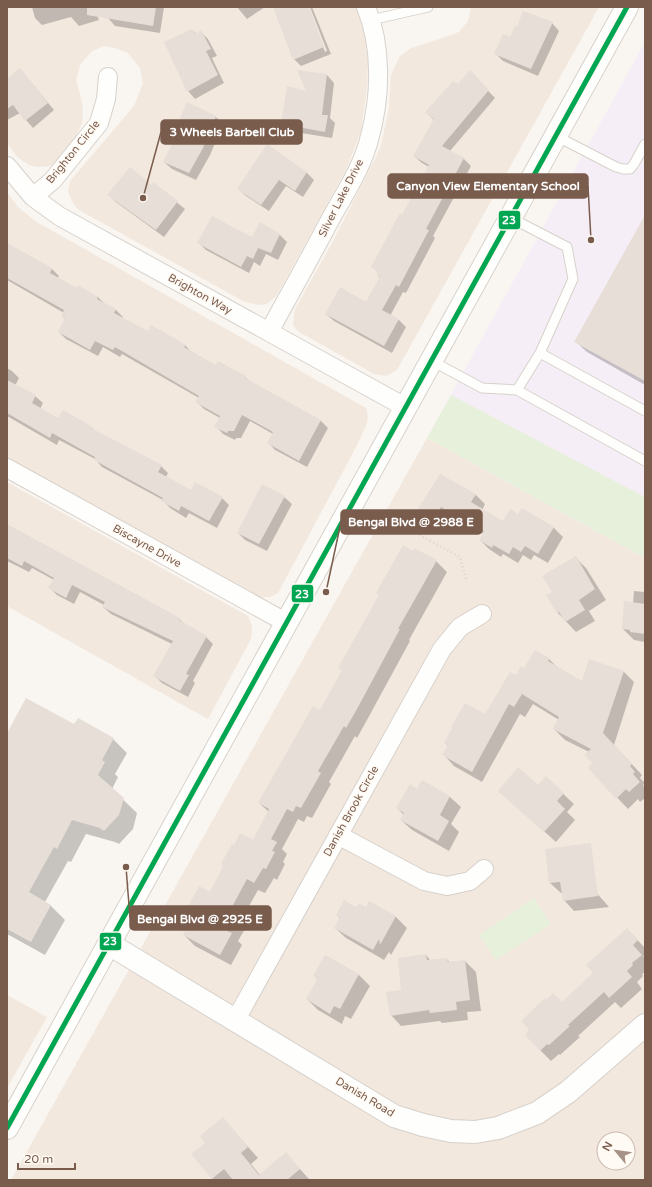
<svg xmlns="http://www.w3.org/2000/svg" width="652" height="1187" viewBox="0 0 652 1187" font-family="'Varela Round',sans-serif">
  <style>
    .residential { fill: #f2e8de; fill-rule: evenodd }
    .education { fill: #f6eef6 }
    .green { fill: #e7f0db }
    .shadow { fill: #0003 }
    .building { fill: #e6ded7 }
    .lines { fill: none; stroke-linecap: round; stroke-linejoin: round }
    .service-casing { stroke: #d7d1cb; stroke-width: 11 }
    .minor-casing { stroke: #d7d1cb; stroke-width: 20 }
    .tertiary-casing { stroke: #d7d1cb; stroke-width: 24 }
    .secondary-casing { stroke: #d9d2cb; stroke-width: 24 }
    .path { stroke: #dcd5d0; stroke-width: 2.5; stroke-dasharray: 1 3; stroke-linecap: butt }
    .service { stroke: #fefefd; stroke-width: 9 }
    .minor { stroke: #fefefd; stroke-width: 18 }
    .tertiary { stroke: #fefefd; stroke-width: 22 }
    .secondary { stroke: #fefefd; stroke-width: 22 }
    .bus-1-casing { stroke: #fffaf3; stroke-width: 8 }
    .bus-1 { stroke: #00a651; stroke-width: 5 }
    .labels { text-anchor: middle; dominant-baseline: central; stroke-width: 3; stroke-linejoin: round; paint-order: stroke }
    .street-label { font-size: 11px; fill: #7a5c4d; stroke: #fffaf3 }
    .leader { fill: none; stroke: #7a5c4d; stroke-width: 1.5 }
    .callout-dot { fill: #7a5c4d; stroke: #fffaf3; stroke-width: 1.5 }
    .callout { fill: #7a5c4d; stroke: #7a5c4d; stroke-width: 1.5 }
    .callout-label { font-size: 12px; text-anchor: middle; font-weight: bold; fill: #fff }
    .line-badge { stroke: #fffaf3; stroke-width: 1.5 }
    .badge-label { font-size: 11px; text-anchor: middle; font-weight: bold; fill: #fff }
  </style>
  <rect width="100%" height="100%" fill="#f9f5f0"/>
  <!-- residential -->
  <path class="residential" d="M7 7H357L365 35 368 64 367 88 361 131 346 170 277 295 267 304 259 305 245 302 79 210 74 205 68 192 70 181 134 106 143 83 140 68 128 53 115 48 104 46 92 51 80 65 76 80 82 102 83 111 82 124 73 141 56 163 50 166 39 167 29 165 17 157 7 143Z
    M471 7H599L397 370 386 376 374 374 299 332 293 325 295 309 333 241 376 157 381 145 389 108 391 75 400 56 411 48 449 36 459 32 468 21Z
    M7 192 18 207 35 221 366 408 368 416 366 426 355 449 278 593 270 597 256 598 7 457Z
    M427 438 645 558V1180H11ZM604 1139H628V1163H604Z
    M7 482 248 616 252 626 251 639 208 719 7 606Z
    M7 995 47 1017 7 1088Z"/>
  <!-- education -->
  <path class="education" d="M645 42V558L427 438Z"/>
  <!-- green -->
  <path class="green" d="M451 395 645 497V558L427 438Z
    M534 898 551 924 496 960 479 935Z"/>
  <!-- shadow -->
  <path class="shadow" d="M32 7H94L99 20 79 26 71 17 42 25 35 18Z
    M110 7H164L160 33 115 26 108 18Z
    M237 7H265L247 19Z
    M274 7H308L325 52 327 51 310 7H312L331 54 301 66 294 59Z
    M552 23 559 31 538 76 503 61 496 54 511 38 517 28Z
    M192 30 196 34 201 32 208 39 217 56 212 58 224 83 195 99 188 91Z
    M20 69 54 110 33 128 20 113 7 120V80Z
    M470 72 495 98 450 151 464 159 471 166 433 236 435 238 406 293 403 292 390 316 399 320 406 327 392 353 334 321 326 314 366 303 380 278 377 274 379 273 372 266 403 216 429 167 422 163 414 156 434 120 426 112 458 86Z
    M327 75 334 83 330 118 335 123 332 138 289 131 282 124 307 92Z
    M187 104 216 117 223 124 210 155 196 180 172 169 164 162 174 143Z
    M268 146 307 173 314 180 303 197 286 186 269 211 246 196 239 189Z
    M154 184 185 209 164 237 116 202 109 195 152 187Z
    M645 217V385L587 352 576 342Z
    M280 235 287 242 278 260 266 254 260 266 254 262 249 273 206 250 199 243Z
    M7 244 52 269 59 276 58 278 77 289 98 297 105 304 116 310 123 317 122 319 148 333 185 345 192 353 217 366 219 362 245 377 249 381 321 421 328 428 307 467 275 450 268 442 273 434 250 421 241 438H236L235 440 223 434 216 426 220 418 204 409 197 402 199 398 122 354 120 357 103 347 98 356 66 339 59 332 66 320 62 316 64 313 7 280Z
    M7 368 12 371 19 378 15 386 35 396 43 403 40 409 58 419 91 427 95 431 161 466 168 473 166 477 191 492 222 498 229 505 217 528 189 513 186 518 170 508 163 500 102 467 95 459 59 440 57 445 7 416Z
    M476 495 485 504 482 510 503 522 519 515 522 509 554 528 563 537 548 563 534 555 531 560 523 555 518 563 503 554 501 557 489 549 480 540 484 534 450 515 442 530 427 521 418 512Z
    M284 497 292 504 267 551 245 540 238 533Z
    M7 526 179 619 186 625 206 637 213 644 193 681 195 683 188 697 162 683 155 676 172 644 111 614 103 607 104 605 80 592 74 604 57 595 50 588 54 580 32 568 29 572 7 561Z
    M413 552 436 561 447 572 409 640 410 641 367 720 357 738 355 736 329 782 331 784 312 818 307 816 304 822 298 819 282 849 287 854 283 862 285 864 277 880 274 878 265 893 258 890 244 915 247 919 243 927 245 929 238 941 242 945 231 965 195 946 184 935 193 918 186 912 210 894 253 842 269 812 259 803 320 711Z
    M575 557 586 568 606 600 589 611 595 621 576 632 558 613 548 596 553 592Z
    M634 591 645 592V642L634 640 623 629 633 603Z
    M549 659 558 668 582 682 624 672 634 682 614 745 642 775 640 778 645 783 643 785 645 788V798L640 802 638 799 628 809 589 768 594 763 589 752 565 740 554 729 559 720 533 704 525 717 520 714 482 782 454 766 444 755 449 746 445 743 485 715 516 676 525 669Z
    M75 726 113 739 127 753 115 774 118 777 112 789 137 813 133 829 119 844 115 842 86 834 71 862 68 861 45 902 51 906 65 920 45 955 7 934V736Z
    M546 778 574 804 567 812 575 820 556 842 499 791 538 786Z
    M423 781 450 797 461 807 451 824 459 832 449 851 412 830 401 820 404 815 397 808 418 790Z
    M567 859 609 907 574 911 564 900 563 893H561L550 883Z
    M369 903 396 917 407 928 391 955 389 952 384 960 346 938 335 928 340 918 337 915 357 908 366 909Z
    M627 929 645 948V955L643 956 645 958V972L642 974 643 976 637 982 642 989 621 1008 615 1002 578 1036 580 1037 560 1055 559 1054 551 1061 540 1050 562 1003 594 973Z
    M426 955 431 961 447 959 450 963 465 961 476 972 481 1011 467 1012 468 1020 442 1023 440 1021 401 1026 391 1015 402 991Z
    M326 956 359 975 370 986 351 1019 345 1016 342 1024 318 1010 307 999 318 979 315 976Z
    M223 1119 258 1158 251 1164 260 1175 286 1154 310 1180H214L193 1155 207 1143Z"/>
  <!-- building -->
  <path class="building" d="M87 7H156L153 26 87 15Z
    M273 7H309L324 47 293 60Z
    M523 11 553 22 531 69 494 54 503 34 510 37 515 26 517 27Z
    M192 29 195 34 201 30 211 49 206 51 218 75 187 92 164 42Z
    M20 68 48 103 25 121 13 105 7 109V79Z
    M297 70 327 74 322 115H328L325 132 281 124 287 86 306 91Z
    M470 70 489 90 442 146 464 158 426 229 429 230 399 287 396 285 382 310 399 319 384 346 325 314 340 287 366 302 380 277 376 274 378 272 371 267 400 213 402 215 429 165 413 156 434 119 425 112 453 81 458 84Z
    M187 102 216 116 203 148 189 173 163 162 173 142 170 140Z
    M267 144 307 172 295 191 279 180 261 205 237 189Z
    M130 167 152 185 153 182 178 201 156 230 107 195Z
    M645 215V381L574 342Z
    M212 216 252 237 260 222 280 234 271 253 258 248 253 259 247 256 241 267 197 243Z
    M7 243 52 268 50 273 77 288 78 285 98 297 97 299 116 309 114 313 148 331 151 325 186 345 184 347 216 365 218 361 246 376 245 378 321 420 299 461 267 443 273 432 242 415 234 431H228L227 433 214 427 220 416 195 402 199 396 115 347 113 350 95 341 90 350 58 332 65 318 61 316 64 310 7 278Z
    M7 380 36 395 32 403 58 418 63 410 91 426V428L162 465 158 472 191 490 195 482 223 497 209 521 181 506 179 511 161 501 163 498 94 460 95 457 52 433 50 438 7 413Z
    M440 474 476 494 471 502 503 521 510 509 518 514 522 508 554 527 538 554 525 546 521 552 513 547 509 554 493 545 492 548 479 540 484 531 441 507 432 521 416 512Z
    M262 484 285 496 259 544 237 533Z
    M7 524 180 618 179 620 207 636 186 674 189 675 180 691 153 676 173 641 102 607 105 602 72 585 66 598 48 588 54 578 24 561 22 566 7 558Z
    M403 545 413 551 414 548 437 560 398 629H400L357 709 346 728 344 726 318 771 321 773 301 808 296 806 293 812 287 809 271 839 277 842 272 851 275 852 266 869 263 868 254 883 247 879 233 905 237 907 232 916 235 917 227 931 232 933 220 955 183 935 193 916 185 912 199 886 210 892 223 866 221 864 232 844 234 845 240 833 253 840 269 809 258 803 313 706 320 710 342 670 338 668 379 595 376 593Z
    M576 556 595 589 579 600 585 610 565 622 559 612 557 613 546 595 552 592 542 576Z
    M624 601 645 604V634L630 632V630L622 629Z
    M535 650 549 658 548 661 582 681 589 659 624 671 603 733 632 764 630 766 635 772 633 774 640 782 629 792 626 789 616 799 588 768 592 763 584 755 591 749 553 729 559 717 522 694 514 707 509 704 472 772 442 755 448 745 444 743 452 728 451 727 465 703 485 714 510 672 516 675 521 666 524 668Z
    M26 698 74 724 78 718 114 738 102 760 105 762 98 775 124 798 119 815 104 831 100 828 72 820 57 849 54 847 29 892 51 905 31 942 7 929V733Z
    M518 767 538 785 546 776 564 793 557 801 565 809 544 832 498 791Z
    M422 780 450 796 440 815 449 821 438 841 400 820 404 813 396 808 410 784 417 789Z
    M591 843 598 896 563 901 560 882 549 883 545 849Z
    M344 900 356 907 359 903 366 907 369 901 396 916 380 945 379 939 373 950 334 928 340 917 336 915Z
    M627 928 638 940 633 945 642 955 632 963 633 965 627 971 632 977 609 998 604 992 568 1025 570 1026 549 1045 547 1044 540 1051 525 1035 529 1030 521 1021 545 998 546 1000 553 993 562 1002 593 973 586 965Z
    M426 954 427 960 447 958 448 962 465 960 470 1000 456 1002 457 1010 430 1013 429 1010 390 1016 386 992 401 990 398 958Z
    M325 955 359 974 340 1009 334 1006 330 1014 306 999 318 978 313 976Z
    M223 1117 248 1147 241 1153 259 1175 286 1152 300 1169 287 1180H233L224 1169 212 1179 191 1154 205 1143 200 1136Z"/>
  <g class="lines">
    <defs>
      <path id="service" d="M371 20 428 7
        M556 136 616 167 623 169H630L634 164 645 144
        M511 218 567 247 573 279 540 353 517 390
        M540 353 645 411
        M432 361 482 388 517 390 645 461"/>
      <path id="minor" d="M7 166 33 197 59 216 405 407
        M33 197 53 180 99 123 106 99 108 77
        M269 332C289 295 310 258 330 220 345 193 363 166 370 136 381 95 382 46 366 7
        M7 468 287 623
        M338 835 424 881 447 886 470 881 484 869
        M235 1021 442 649 460 627 482 614"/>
      <path id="tertiary" d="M109 944 394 1116 423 1125 451 1131 475 1132 498 1128 537 1113 568 1092 645 1025"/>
      <path id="secondary" d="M7 1128 627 7"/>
    </defs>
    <!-- service casing -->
    <use href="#service" class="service-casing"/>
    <!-- minor casing -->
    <use href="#minor" class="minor-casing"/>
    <!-- tertiary casing -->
    <use href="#tertiary" class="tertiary-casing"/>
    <!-- secondary casing -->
    <use href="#secondary" class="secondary-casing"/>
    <!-- path -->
    <path class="path" d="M384 516 460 557 467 582"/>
    <!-- service -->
    <use href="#service" class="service"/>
    <!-- minor -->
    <use href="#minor" class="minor"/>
    <!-- tertiary -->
    <use href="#tertiary" class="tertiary"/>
    <!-- secondary -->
    <use href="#secondary" class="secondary"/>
    <defs>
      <path id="bus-1" d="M7 1128 627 7"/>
    </defs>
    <!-- bus-1 casing -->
    <use href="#bus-1" class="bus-1-casing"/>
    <!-- bus-1 -->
    <use href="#bus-1" class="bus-1"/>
  </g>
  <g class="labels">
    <!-- street labels -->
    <g class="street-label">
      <text transform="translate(73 152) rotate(-51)">Brighton Circle</text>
      <text transform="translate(341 198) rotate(-63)">Silver Lake Drive</text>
      <text transform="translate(200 294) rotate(29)">Brighton Way</text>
      <text transform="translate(147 546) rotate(29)">Biscayne Drive</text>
      <text transform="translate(351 811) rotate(-61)">Danish Brook Circle</text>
      <text transform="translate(365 1097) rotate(31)">Danish Road</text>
    </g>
  </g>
  <!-- callouts -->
  <path class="leader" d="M143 198L161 132M591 240L588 186M326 592L341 522M126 867L130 918"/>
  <g class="callout-dot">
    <circle cx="143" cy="198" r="4"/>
    <circle cx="591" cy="240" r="4"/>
    <circle cx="326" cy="592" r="4"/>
    <circle cx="126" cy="867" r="4"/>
  </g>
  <g class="callout">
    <rect x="161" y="120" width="141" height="24" rx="4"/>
    <rect x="388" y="174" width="200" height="24" rx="4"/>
    <rect x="341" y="510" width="141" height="24" rx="4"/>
    <rect x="130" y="906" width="141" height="24" rx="4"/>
  </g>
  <g class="callout-label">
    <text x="232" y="136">3 Wheels Barbell Club</text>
    <text x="488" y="190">Canyon View Elementary School</text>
    <text x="411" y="526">Bengal Blvd @ 2988 E</text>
    <text x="200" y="923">Bengal Blvd @ 2925 E</text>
  </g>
  <g class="line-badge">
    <rect x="498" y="210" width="23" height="20" rx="4" fill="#00a651"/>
    <rect x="291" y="584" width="23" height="19" rx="4" fill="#00a651"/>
    <rect x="99" y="932" width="23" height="19" rx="4" fill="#00a651"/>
  </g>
  <g class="badge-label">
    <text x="509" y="224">23</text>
    <text x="302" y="598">23</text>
    <text x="110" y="945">23</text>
  </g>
  <!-- border -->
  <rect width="652" height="1187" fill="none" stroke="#7a5c4d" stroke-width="16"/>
  <!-- north arrow -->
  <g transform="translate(616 1151) rotate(299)"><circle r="19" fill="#fffaf3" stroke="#cabbb1"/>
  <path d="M0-3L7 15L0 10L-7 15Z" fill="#a69286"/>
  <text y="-6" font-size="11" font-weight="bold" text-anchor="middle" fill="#7a5c4d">N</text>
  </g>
  <!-- scale -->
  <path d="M18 1163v6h57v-6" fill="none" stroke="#7a5c4d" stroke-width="2"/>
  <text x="24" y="1163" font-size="12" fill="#7a5c4d" stroke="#fffaf3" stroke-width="3" paint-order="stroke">20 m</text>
</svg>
